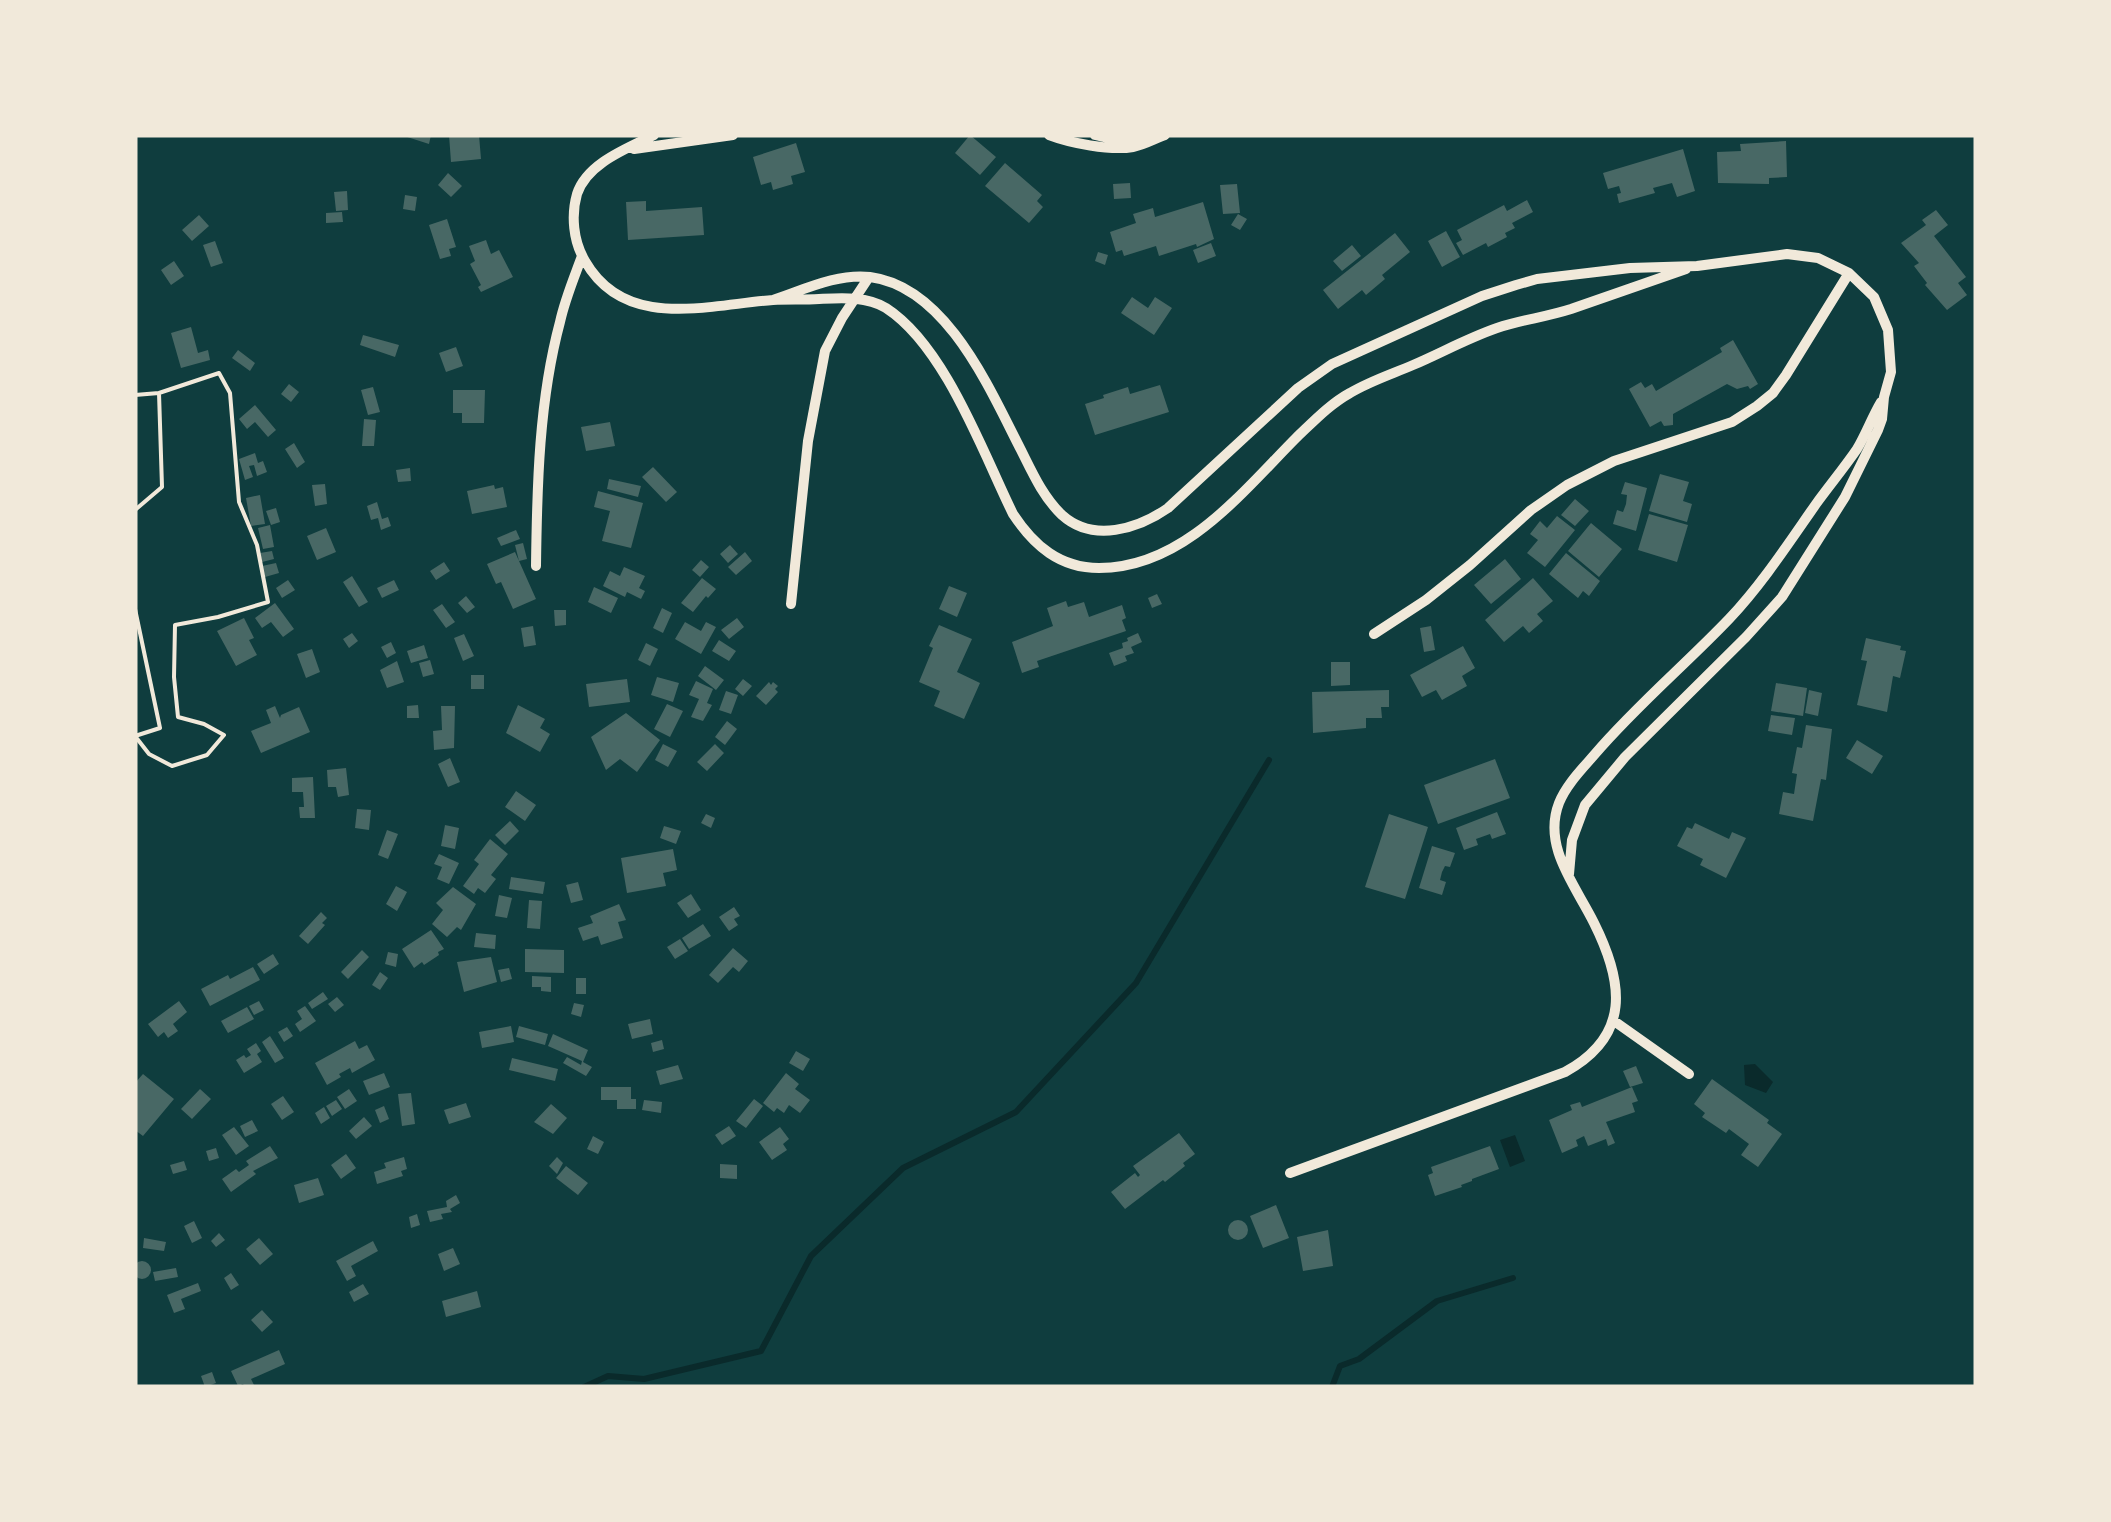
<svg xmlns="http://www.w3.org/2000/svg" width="2111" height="1522" viewBox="0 0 2111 1522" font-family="Karla,sans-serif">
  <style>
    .water { fill: #0a2a2b }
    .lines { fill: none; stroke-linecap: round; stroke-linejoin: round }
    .stream { stroke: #0a2a2b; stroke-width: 6 }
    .building { fill: #486865 }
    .path { stroke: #f1e9da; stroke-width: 4 }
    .minor { stroke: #f1e9da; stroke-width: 10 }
  </style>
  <rect width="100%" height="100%" fill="#0f3d3e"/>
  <!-- water -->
  <path class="water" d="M1755 1064 1773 1082 1766 1093 1745 1085 1744 1065Z
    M1515 1135 1525 1161 1510 1167 1500 1140Z"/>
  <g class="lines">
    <!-- stream -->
    <path class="stream" d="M584 1387 608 1376 644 1379 761 1351 811 1256 903 1168 1016 1112 1136 983 1269 760
      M1332 1387 1340 1366 1359 1359 1437 1301 1513 1278"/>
  </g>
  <!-- building -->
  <path class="building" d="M401 135H431L429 144Z
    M449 135H479L481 159 451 162Z
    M970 135 996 157 980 175 955 153Z
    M1786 141 1787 177 1769 178V184L1718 183 1717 152 1741 151 1740 144Z
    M796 143 805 172 791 176 793 184 773 190 771 182 761 185 753 157Z
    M1683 149 1695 191 1677 197 1672 183 1653 188 1655 193 1619 203 1617 194 1621 193 1619 186 1608 189 1603 173Z
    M1005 163 1042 195 1037 201 1043 207 1029 223 985 186Z
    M448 173 462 186 451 197 438 185Z
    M1130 183 1131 198 1114 199 1113 184Z
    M1237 184 1240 213 1223 214 1220 185Z
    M347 191 348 210 336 211 334 192Z
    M405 195 417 197 415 211 403 209Z
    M1527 200 1533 212 1512 223 1515 228 1505 233 1507 237 1488 247 1486 243 1463 255 1456 243 1462 240 1457 230 1504 205 1507 211Z
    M646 201V211L702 207 704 235 628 240 626 202Z
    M1203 202 1214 239 1197 247 1196 244 1159 256 1156 246 1124 256 1122 250 1116 252 1110 232 1136 223 1133 214 1153 208 1155 217Z
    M1936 210 1948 225 1934 236 1966 277 1958 283 1967 295 1947 310 1925 285 1927 283 1914 266 1919 263 1901 243 1926 225 1922 220Z
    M342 212 343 222 326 223V213Z
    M1238 214 1247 219 1240 230 1231 225Z
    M199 215 209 226 192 241 182 230Z
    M447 219 456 247 449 249 451 256 440 259 429 225Z
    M1446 231 1460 257 1442 267 1428 241Z
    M1395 233 1410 252 1382 275 1385 279 1366 295 1362 290 1338 309 1323 290Z
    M486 240 491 254 499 250 513 277 481 292 478 287 481 285 470 264 475 261 469 246Z
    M215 241 223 263 211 267 203 245Z
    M1211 243 1216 256 1198 263 1193 250Z
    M1352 245 1361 256 1342 271 1333 261Z
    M1098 252 1108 255 1105 265 1095 261Z
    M174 261 184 276 171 285 161 270Z
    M1132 297 1148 308 1155 297 1172 308 1154 335 1121 313Z
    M191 327 198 353 208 350 210 360 181 368 171 333Z
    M363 335 399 345 395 357 360 345Z
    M1733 340 1758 384 1750 389 1748 386 1737 389 1727 384 1673 414V425L1664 426 1661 421 1650 427 1629 389 1641 382 1645 388 1652 384 1656 391 1722 352 1720 348Z
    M456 347 463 366 446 372 439 353Z
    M238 350 255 363 250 371 232 358Z
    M289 384 299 392 291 402 281 394Z
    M1160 385 1169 412 1095 435 1085 404 1104 398 1103 395 1128 387 1130 394Z
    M373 387 380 412 368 415 361 390Z
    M453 390H485L484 423H462V413H453Z
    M255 405 276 430 268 437 255 422 247 429 239 419Z
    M364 419 376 420 374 446H362Z
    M610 422 615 446 586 451 581 427Z
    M294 443 305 462 297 468 285 449Z
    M255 453 258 463 263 461 267 472 257 476 254 465 249 466 253 477 245 480 239 459Z
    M653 467 677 492 666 502 642 477Z
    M410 468 411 481 398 482 396 470Z
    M1660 474 1689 482 1683 501 1692 504 1687 522 1649 511Z
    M609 479 641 486 638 497 607 489Z
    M1625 482 1647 488 1636 531 1613 524 1617 510 1623 512 1626 504 1627 495 1621 494Z
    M325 484 327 504 315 506 312 485Z
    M494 485 495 489 503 487 507 507 472 514 467 491Z
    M598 491 643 503 631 548 602 541 610 511 594 507Z
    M260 495 265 524 251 526 246 498Z
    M1575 499 1589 511 1575 526 1561 515Z
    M377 502 382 519 388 517 391 526 381 530 378 518 371 520 367 506Z
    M276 508 280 522 271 525 266 511Z
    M1649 514 1688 525 1677 562 1638 550Z
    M1557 516 1575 530 1545 567 1527 553 1538 540 1530 534 1540 521 1547 528Z
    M1591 523 1622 549 1599 577 1568 551Z
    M270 525 274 547 263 549 258 528Z
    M326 528 336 552 317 560 307 536Z
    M516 530 520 539 501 546 497 538Z
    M523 543 527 559 519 561 515 545Z
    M730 545 738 554 728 563 720 554Z
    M272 551 274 559 262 562 260 553Z
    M515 552 536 599 513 609 501 582 496 584 487 564Z
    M745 552 752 561 736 575 728 567Z
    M1566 553 1600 581 1589 596 1583 591 1578 598 1549 574Z
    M1505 559 1521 579 1491 604 1474 585Z
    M701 560 709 567 700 577 692 570Z
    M444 562 450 571 436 580 430 571Z
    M276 563 279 573 265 577 262 566Z
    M624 567 645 576 639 588 645 591 641 599 627 592 625 597 603 586 610 571 620 576Z
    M352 576 368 602 359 607 343 582Z
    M702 578 716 589 708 598 706 596 693 612 681 603Z
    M1533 578 1553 601 1537 614 1543 621 1529 633 1523 626 1504 642 1485 620Z
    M288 580 295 590 282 598 276 588Z
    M394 580 399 590 382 598 377 588Z
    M949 586 967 593 957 617 939 609Z
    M594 587 618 598 611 613 588 602Z
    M1157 594 1162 604 1152 608 1148 598Z
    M466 596 475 607 467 613 458 603Z
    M1066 601 1068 607 1084 602 1089 617 1122 605 1126 618 1122 620 1126 631 1037 661 1039 667 1022 673 1012 642 1053 626 1047 608Z
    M275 603 294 629 283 637 271 622 262 628 255 618Z
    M442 604 455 622 446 628 433 610Z
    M662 608 672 613 663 633 653 628Z
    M554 610H566V625L555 626Z
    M244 618 254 638 249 640 257 655 236 666 217 631Z
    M737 618 744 627 729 639 721 630Z
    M685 622 701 631 706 622 716 627 701 654 675 639Z
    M939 625 972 639 957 672 980 683 964 719 934 706 940 691 919 682 933 648 929 646Z
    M533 626 536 645 524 647 521 628Z
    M1431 626 1435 650 1424 652 1420 628Z
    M352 633 358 641 349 648 343 639Z
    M1138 633 1142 642 1131 647 1134 653 1125 656 1127 661 1114 666 1109 653 1123 648 1122 643 1128 641 1127 638Z
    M464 634 474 656 463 661 454 638Z
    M1866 638 1901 646 1900 650 1906 651 1900 678 1893 676 1887 712 1857 705 1867 661 1861 660Z
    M719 640 736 651 729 661 712 651Z
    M391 642 396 653 387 658 381 647Z
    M646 643 658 649 650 666 638 660Z
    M424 645 428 658 411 663 407 651Z
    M1463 646 1475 668 1462 676 1467 686 1442 700 1436 690 1422 697 1410 675Z
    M312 649 320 672 306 678 297 654Z
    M430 660 434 674 423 677 419 663Z
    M397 661 404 682 387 688 380 670Z
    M1331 662H1350V685L1331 686Z
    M705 666 724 680 716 690 698 676Z
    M471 675H484V689H471Z
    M657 677 679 683 673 702 651 695Z
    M627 679 630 702 589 707 586 684Z
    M743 679 752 686 743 696 735 689Z
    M696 681 713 689 707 703 712 705 703 721 691 717 699 699 689 695Z
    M769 682 771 685 773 682 778 686 775 689 778 692 766 705 756 696Z
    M1776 683 1807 688 1803 716 1771 711Z
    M1389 690V707H1381L1382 718H1366V728L1313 733 1312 692Z
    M1809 690 1822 693 1818 716 1805 713Z
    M726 691 738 695 731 714 719 710Z
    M667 704 683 711 670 737 654 729Z
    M418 705 419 718H407V706Z
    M518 705 545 719 540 728 550 734 540 752 506 733Z
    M275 706 280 718 281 715 299 707 310 732 261 753 251 731 271 723 266 710Z
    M441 706H455L454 748 434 750 433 731 442 730Z
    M626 713 660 740 637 772 620 759 606 770 591 737Z
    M1771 715 1795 718 1792 735 1768 731Z
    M727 721 737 729 725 745 715 737Z
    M1806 725 1832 729 1826 780 1821 779 1813 821 1779 814 1783 792 1794 794 1797 774 1792 773 1797 747 1802 748Z
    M1857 740 1883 756 1872 774 1846 758Z
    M663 744 677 751 668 767 655 760Z
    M715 744 724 753 707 771 697 762Z
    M450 758 460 782 448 787 438 764Z
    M1495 759 1510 798 1438 824 1424 785Z
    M346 768 349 795 338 797 336 787H328L327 770Z
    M313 777 315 818H300L299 807H304L303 792H292V778Z
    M516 791 536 805 525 821 505 807Z
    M357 809 371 810 369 830 355 828Z
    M1497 812 1506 834 1492 839 1490 834 1476 839 1478 845 1464 850 1456 828Z
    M706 814 715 818 711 828 701 823Z
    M1389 814 1428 827 1405 899 1365 887Z
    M510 821 519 831 505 845 495 835Z
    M1695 823 1729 839 1732 832 1746 838 1726 878 1700 865 1703 859 1677 846 1687 827 1692 829Z
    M445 825 459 828 455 849 441 846Z
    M664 826 681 831 676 844 660 838Z
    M387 830 398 834 388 859 378 855Z
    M490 839 508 854 491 875 496 879 485 893 478 888 474 894 463 886 479 864 474 860Z
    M1432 846 1455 853 1450 867 1445 866 1442 872 1440 880 1446 882 1442 895 1419 888Z
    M673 849 677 870 663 873 666 886 627 893 621 858Z
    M439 854 459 863 449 884 437 879 442 867 434 864Z
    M511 877 545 882 543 894 509 889Z
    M578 882 583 900 571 903 566 885Z
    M396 886 407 892 397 911 386 904Z
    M453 887 476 904 461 930 457 927 447 937 432 924 443 910 436 903Z
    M691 894 701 910 688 918 677 903Z
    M499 895 512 898 507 918 495 916Z
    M529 900 542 901 540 929 527 928Z
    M619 904 626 920 618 922 623 938 601 945 598 936 583 941 578 928 593 923 590 916Z
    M734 907 740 916 734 919 738 925 729 931 719 917Z
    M321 912 327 918 322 923 325 925 308 944 299 936Z
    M703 924 711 936 689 949 682 938Z
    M431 930 444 949 438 952 439 955 424 965 422 962 414 968 402 949Z
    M476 933 496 935 495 949 474 947Z
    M680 939 688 951 675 959 667 947Z
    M733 948 748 961 739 972 733 967 718 983 709 975Z
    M525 949 564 950V973L525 972Z
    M362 950 369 957 348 979 341 972Z
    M388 952 398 954 396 967 385 964Z
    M273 954 279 964 264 974 257 964Z
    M491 957 497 982 464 992 457 962Z
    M253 967 260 980 210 1006 201 989 228 975 230 979Z
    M509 968 512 979 501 982 498 970Z
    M380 972 388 978 380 990 372 985Z
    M532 976 551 977V992L541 991V987H532Z
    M576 978H586V994H576Z
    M323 992 328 999 312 1009 308 1003Z
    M337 997 344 1005 335 1012 328 1004Z
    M179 1001 187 1012 173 1024 178 1031 168 1038 164 1032 158 1037 148 1024Z
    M259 1001 264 1010 254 1015 249 1006Z
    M574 1003 584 1005 581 1017 571 1014Z
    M305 1006 316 1021 300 1032 295 1024 302 1019 297 1011Z
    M247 1007 254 1019 228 1033 221 1021Z
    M650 1019 653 1034 632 1039 628 1024Z
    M511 1026 514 1042 482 1048 479 1032Z
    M519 1026 548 1034 545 1045 516 1037Z
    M287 1027 293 1036 284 1042 278 1032Z
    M553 1034 588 1050 583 1062 592 1067 586 1076 563 1063 567 1057 581 1065 582 1061 548 1046Z
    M270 1036 284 1058 275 1063 262 1042Z
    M662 1040 664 1049 653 1052 651 1043Z
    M355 1041 359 1049 367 1045 375 1060 352 1073 350 1068 339 1074 341 1077 327 1085 315 1063Z
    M256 1043 261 1051 257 1054 262 1062 244 1073 236 1060 244 1055 246 1058 251 1055 247 1049Z
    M796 1051 810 1059 803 1071 789 1063Z
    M512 1058 558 1069 555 1081 509 1070Z
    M678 1065 683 1079 660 1085 656 1071Z
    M1636 1066 1643 1083 1630 1087 1623 1071Z
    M384 1073 390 1087 369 1095 363 1081Z
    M786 1073 799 1084 795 1089 810 1100 800 1113 789 1105 784 1113 777 1108 774 1112 763 1103Z
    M143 1074 174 1099 143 1136 135 1130V1083Z
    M1712 1079 1769 1120 1767 1123 1782 1134 1758 1167 1741 1155 1749 1144 1729 1129 1726 1133 1702 1117 1705 1113 1694 1104Z
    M601 1087H631V1099H636V1109H617V1100H601Z
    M1632 1087 1638 1101 1632 1103 1635 1112 1606 1122 1615 1143 1608 1146 1606 1139 1588 1146 1584 1136 1576 1140 1578 1146 1562 1153 1549 1120 1572 1110 1570 1105 1580 1102 1582 1107Z
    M200 1089 211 1099 192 1119 181 1109Z
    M349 1089 357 1101 345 1109 337 1097Z
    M411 1093 415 1124 402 1126 398 1094Z
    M283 1096 294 1112 282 1120 271 1104Z
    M754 1099 763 1106 746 1128 736 1121Z
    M336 1100 342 1109 332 1116 326 1106Z
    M644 1100 662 1102 661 1113 642 1110Z
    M466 1103 471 1117 449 1124 444 1110Z
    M551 1104 567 1118 553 1134 534 1122Z
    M384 1106 389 1119 380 1123 375 1110Z
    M324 1107 330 1118 321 1124 315 1113Z
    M364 1117 372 1126 356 1139 349 1131Z
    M252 1120 258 1131 245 1137 240 1126Z
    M729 1126 736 1136 722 1145 715 1135Z
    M234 1127 249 1146 236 1155 222 1135Z
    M780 1127 789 1139 783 1144 787 1150 772 1160 759 1142Z
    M1179 1133 1195 1154 1183 1163 1185 1166 1165 1182 1163 1180 1125 1209 1111 1192 1135 1173 1138 1177 1140 1175 1133 1166Z
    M593 1136 604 1142 598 1154 587 1149Z
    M270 1146 278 1158 253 1171 256 1174 231 1192 222 1179 236 1169 239 1172 249 1165 246 1161Z
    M1490 1146 1499 1169 1472 1179V1181L1461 1185 1462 1187 1435 1196 1428 1175 1433 1173 1431 1167Z
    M216 1148 219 1158 209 1161 206 1151Z
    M346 1154 356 1168 341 1179 331 1165Z
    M404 1157 407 1169 401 1171 403 1176 377 1184 374 1172 386 1168 384 1163Z
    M557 1157 563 1163 557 1174 549 1166Z
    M184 1161 187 1170 173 1174 170 1165Z
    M720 1164 737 1165V1179L720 1178Z
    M566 1166 588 1183 578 1195 556 1178Z
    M318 1178 324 1195 299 1203 294 1185Z
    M456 1195 460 1203 450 1209 452 1212 441 1214 443 1219 430 1222 427 1211 447 1207 446 1201Z
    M1276 1205 1289 1238 1263 1248 1250 1216Z
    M417 1214 420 1225 411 1228 409 1217Z
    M1228 1230a10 10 0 1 1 20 0a10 10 0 1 1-20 0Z
    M194 1221 202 1238 192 1243 184 1226Z
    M1328 1230 1333 1266 1303 1271 1297 1237Z
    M219 1233 225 1240 216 1247 211 1241Z
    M144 1238 166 1242 164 1251 143 1248Z
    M259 1238 273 1254 260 1265 246 1249Z
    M373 1241 378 1251 351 1266 356 1276 347 1281 336 1261Z
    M453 1248 460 1264 444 1271 438 1254Z
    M133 1270a9 9 0 1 1 18 0a9 9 0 1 1-18 0Z
    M176 1268 178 1277 155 1281 153 1272Z
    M231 1273 239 1285 231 1290 224 1278Z
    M198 1283 201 1291 181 1299 185 1309 174 1313 167 1295Z
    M363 1284 369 1294 354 1302 349 1292Z
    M477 1291 481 1307 446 1317 442 1301Z
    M262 1310 273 1322 262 1332 251 1320Z
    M279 1350 285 1364 251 1379 255 1387H245L243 1384 238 1386 231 1371Z
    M212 1372 216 1383 205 1387 201 1376Z"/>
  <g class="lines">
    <!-- path -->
    <path class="path" d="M135 395 159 393 162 487 135 510
      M135 609 160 728 135 736 149 754 172 766 207 755 224 735 204 724 178 717 174 677 175 625 218 617 268 602 257 545 239 502 230 393 219 373 159 393"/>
    <!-- minor -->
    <path class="minor" d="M654 135C628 148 587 163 577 194 571 215 573 241 585 261 625 331 707 305 773 300 788 299 803 300 819 299 841 298 866 296 886 308 945 346 983 453 1013 514 1034 546 1060 568 1099 568 1184 568 1243 491 1297 437 1314 421 1330 404 1350 393 1370 381 1392 374 1413 365 1441 353 1468 338 1497 328 1521 320 1546 317 1571 309 1609 296 1648 282 1686 269
      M1049 135C1070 143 1110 151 1133 147 1144 145 1154 139 1165 135
      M1095 135 1112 139H1147
      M634 149 733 135
      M773 300C803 290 838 273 870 277 947 287 990 390 1021 450 1032 472 1043 497 1062 515 1093 543 1138 529 1168 508L1298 388 1332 364 1482 296 1516 285 1537 279 1630 268 1697 266 1787 254 1818 258 1849 273 1874 297 1888 330 1891 372 1884 397 1882 419 1878 430 1845 497 1782 597 1746 637 1625 757 1585 805 1572 840 1569 874
      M536 566C537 485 539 400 560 322 565 299 574 278 582 256
      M791 604 808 441 825 351 842 318 869 277
      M1374 634 1426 600 1470 565 1531 510 1567 485 1614 461 1732 422 1757 406 1773 393 1786 375 1849 273
      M1614 1021 1689 1074
      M1290 1173 1565 1072C1631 1036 1624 983 1594 923 1576 886 1542 847 1559 803 1566 785 1582 769 1595 754 1636 706 1685 665 1729 619 1762 584 1788 544 1816 504 1829 486 1844 468 1857 449 1866 434 1872 417 1881 402"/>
  </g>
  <!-- border -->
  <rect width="2111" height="1522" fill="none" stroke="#f1e9da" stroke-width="275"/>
</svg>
